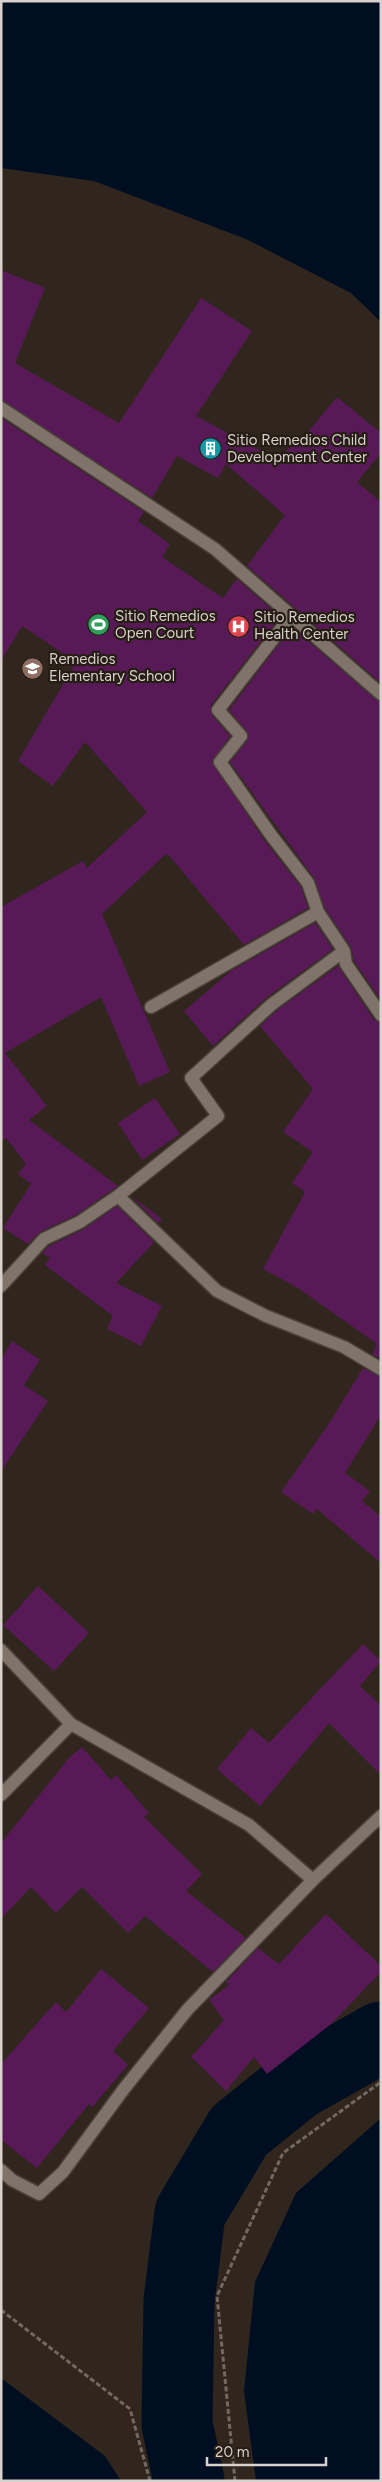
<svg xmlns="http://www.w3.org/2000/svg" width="382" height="2482" viewBox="0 0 382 2482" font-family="Figtree,sans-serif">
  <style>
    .water { fill: #000e21 }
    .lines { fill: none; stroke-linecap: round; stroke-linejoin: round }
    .river { stroke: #000e21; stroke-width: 71 }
    .building { fill: #571a57 }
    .street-casing { stroke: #4a413a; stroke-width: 15 }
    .path { stroke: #726962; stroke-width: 3; stroke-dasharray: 5 2.5; stroke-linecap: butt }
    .street { stroke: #80746a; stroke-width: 12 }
    .labels { text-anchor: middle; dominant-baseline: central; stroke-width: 4.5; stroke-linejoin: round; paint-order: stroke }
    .poi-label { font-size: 15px; fill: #d8d1cc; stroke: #261d14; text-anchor: start }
  </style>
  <rect width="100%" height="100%" fill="#30261d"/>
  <!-- water -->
  <path class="water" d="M1 1H381V322L351 293 246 239 94 181 1 168Z
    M381 2118V2481H256L244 2391 255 2282 296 2193Z
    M1 2378 105 2456 121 2481H1Z"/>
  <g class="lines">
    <!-- river -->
    <path class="river" d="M189 2481 177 2424 179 2301 190 2213 239 2131 296 2085 381 2037"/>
  </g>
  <!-- building -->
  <path class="building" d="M1 270 45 288 15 363 119 423 201 298 252 331 196 416 278 460 295 441 298 444 337 397 381 433V453L357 482 381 502V683L247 566 285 515 226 464 218 478 177 456 152 498 1 400Z
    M1 418 144 512 138 521 170 544 162 557 223 598 237 579 280 617 211 705 212 715 230 736 212 762 264 840 301 887 308 908 244 945 167 853 102 914 170 1072 139 1086 101 997 5 1053 47 1106 29 1120 118 1186 76 1215 40 1232 28 1244 3 1228 31 1184 18 1174 26 1164 6 1138 1 1142V907L83 861 87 868 147 812 85 742 53 786 18 761 76 662 22 626 1 661Z
    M292 627 376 700 381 702V1000L354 961 351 947 325 908 314 878 230 762 247 741 249 734 229 710Z
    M315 923 333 949 266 998 213 1046 184 1011 231 971Z
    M338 966 374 1020 381 1023V1359L372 1354 377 1344 298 1288 263 1269 305 1192 292 1183 313 1152 283 1132 313 1089 260 1026 276 1011Z
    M155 1098 180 1134 142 1160 118 1123Z
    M131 1196 162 1219 158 1223Z
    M117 1206 154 1242 116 1283 162 1306 141 1346 107 1329 113 1316 45 1265 50 1258 42 1253 49 1246 84 1229Z
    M12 1341 40 1360 24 1385 48 1401 1 1471V1359Z
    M363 1368 381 1377V1415L345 1473 370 1491 362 1501 381 1517V1563L317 1509 313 1514 281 1492 330 1422Z
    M38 1586 89 1633 54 1671 3 1625Z
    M363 1644 381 1661 360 1686 381 1706V1775L329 1723 260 1806 217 1769 251 1728 269 1743Z
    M82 1747 111 1780 116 1775 149 1813 144 1817 202 1874 186 1891 246 1938 213 1972 145 1916 128 1933 82 1887 56 1913 31 1887 1 1919V1843L69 1758Z
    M326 1914 381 1966V1972L331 2024 267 2074 254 2057 226 2091 191 2057 224 2020 209 2000 229 1985 226 1982 258 1948 279 1964Z
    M101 1969 149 2008 113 2051 128 2065 92 2107 89 2104 37 2168 1 2140V2064L56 2002 66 2012Z"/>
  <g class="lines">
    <defs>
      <path id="street" d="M1 408 215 549 381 694
        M344 951 346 964 381 1015
        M151 1007 318 912
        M118 1196 217 1291 266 1316 344 1347 381 1369
        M1 1286 44 1239 80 1222 118 1196 218 1116 191 1078 271 1005 344 951 318 912 308 883 271 835 220 762 241 736 218 710 291 616
        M1 1650 71 1724 249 1825 313 1880
        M1 1795 71 1724
        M1 2170 12 2180 39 2194 63 2172 123 2090 188 2009 313 1880 381 1816"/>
    </defs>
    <!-- street casing -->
    <use href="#street" class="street-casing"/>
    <!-- path -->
    <path class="path" d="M1 2310 130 2409 150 2481
      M235 2481 217 2296 283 2153 381 2082"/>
    <!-- street -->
    <use href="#street" class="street"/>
  </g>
  <!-- icons -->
  <defs>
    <symbol id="building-disc" viewBox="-11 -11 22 22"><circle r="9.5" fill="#0f9aa8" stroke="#261d14"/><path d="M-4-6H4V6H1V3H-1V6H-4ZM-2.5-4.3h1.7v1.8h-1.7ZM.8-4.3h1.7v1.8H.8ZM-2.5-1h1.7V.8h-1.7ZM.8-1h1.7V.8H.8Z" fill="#fff"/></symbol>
    <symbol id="stadium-disc" viewBox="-11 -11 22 22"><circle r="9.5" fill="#2e9e5b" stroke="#261d14"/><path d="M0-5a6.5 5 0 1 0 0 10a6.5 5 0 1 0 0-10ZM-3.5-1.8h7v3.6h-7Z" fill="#fff"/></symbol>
    <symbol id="hospital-disc" viewBox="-11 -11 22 22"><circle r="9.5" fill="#e0444e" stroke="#261d14"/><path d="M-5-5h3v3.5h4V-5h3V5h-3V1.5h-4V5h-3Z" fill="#fff"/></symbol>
    <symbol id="school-disc" viewBox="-11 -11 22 22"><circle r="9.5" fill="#8d6e63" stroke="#261d14"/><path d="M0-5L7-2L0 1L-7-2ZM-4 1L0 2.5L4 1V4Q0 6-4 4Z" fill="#fff"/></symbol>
  </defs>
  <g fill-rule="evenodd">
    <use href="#building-disc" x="198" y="436" width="25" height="25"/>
    <use href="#stadium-disc" x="86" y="612" width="25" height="25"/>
    <use href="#hospital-disc" x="226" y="614" width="25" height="25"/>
    <use href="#school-disc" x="20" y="656" width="25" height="25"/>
  </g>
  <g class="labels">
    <!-- poi labels -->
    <g class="poi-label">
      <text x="227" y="440">Sitio Remedios Child<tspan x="227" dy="17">Development Center</tspan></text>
      <text x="115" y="616">Sitio Remedios<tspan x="115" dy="17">Open Court</tspan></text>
      <text x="254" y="617">Sitio Remedios<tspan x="254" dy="17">Health Center</tspan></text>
      <text x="49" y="659">Remedios<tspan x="49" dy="17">Elementary School</tspan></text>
    </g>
  </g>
  <!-- border -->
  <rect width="382" height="2482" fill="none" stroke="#d8d1cc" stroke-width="5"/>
  <!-- scale -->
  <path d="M207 2457v8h119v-8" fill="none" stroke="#d8d1cc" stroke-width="2.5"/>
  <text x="215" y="2457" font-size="15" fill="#d8d1cc" stroke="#261d14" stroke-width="4" paint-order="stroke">20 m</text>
</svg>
